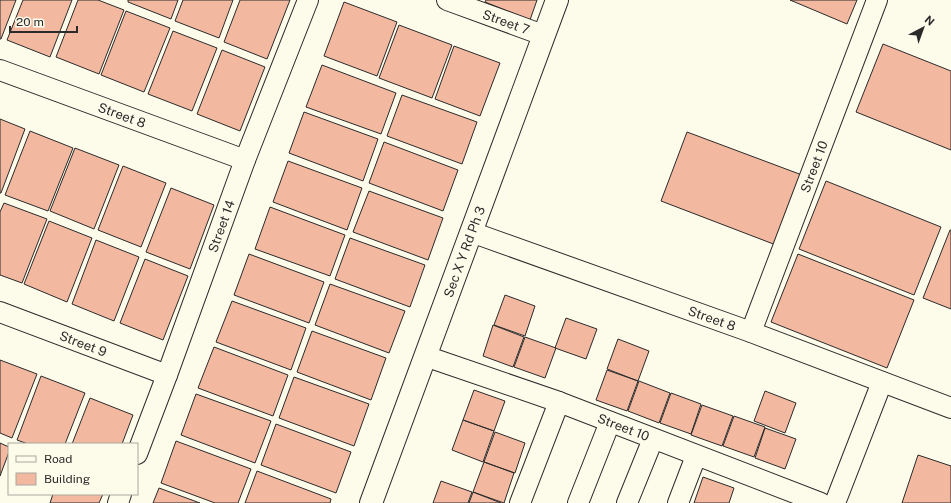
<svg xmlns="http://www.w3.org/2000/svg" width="951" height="503" viewBox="0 0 951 503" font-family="'Public Sans',sans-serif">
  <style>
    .building { fill: #f2b8a0; stroke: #2b2b2b }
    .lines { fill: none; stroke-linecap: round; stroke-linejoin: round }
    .street-casing { stroke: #2b2b2b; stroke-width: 22 }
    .secondary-casing { stroke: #2b2b2b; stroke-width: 24 }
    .street { stroke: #fdfbea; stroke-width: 20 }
    .secondary { stroke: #fdfbea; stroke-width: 22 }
    .labels { text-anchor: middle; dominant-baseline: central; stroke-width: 3; stroke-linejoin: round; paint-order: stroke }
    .street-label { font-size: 13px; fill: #2b2b2b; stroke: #fdfbea }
  </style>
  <rect width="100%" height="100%" fill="#fdfbea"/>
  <!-- building -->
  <path class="building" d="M0 0H16L1 39H0Z
    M23 0H72L50 57 7 40Z
    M78 0H98L124 10 99 74 56 57Z
    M128 0H178L171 19 128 2Z
    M183 0H233L219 38 175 21Z
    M240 0H290L267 59 224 42Z
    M486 0H537L530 20 485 2Z
    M790 0H857L847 24Z
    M344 2 397 22 377 76 324 56Z
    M126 11 170 28 144 92 101 75Z
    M399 25 452 45 432 98 379 78Z
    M173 31 217 48 192 111 148 94Z
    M883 44 951 71V150L856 112Z
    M454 46 500 63 480 116 435 99Z
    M222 50 265 67 240 131 197 114Z
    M322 65 396 93 381 134 306 107Z
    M402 95 477 122 462 164 387 136Z
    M304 112 378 139 363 181 289 153Z
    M0 119 25 129 1 193H0Z
    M30 131 73 148 48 211 5 195Z
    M687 132 802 175 776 245 661 201Z
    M384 142 458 170 443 211 369 183Z
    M75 148 119 165 94 229 50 211Z
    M288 161 362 188 347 230 273 202Z
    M123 166 166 183 141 247 98 230Z
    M826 181 941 227 914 295 799 249Z
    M171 188 214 205 190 269 146 252Z
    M369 191 443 218 428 260 353 232Z
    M4 203 47 219 22 283 0 275V212Z
    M270 207 345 235 330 276 255 249Z
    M49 221 92 238 67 302 24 284Z
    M950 230H951V309L923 298Z
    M350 238 425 265 410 307 335 279Z
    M96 240 139 257 114 321 72 304Z
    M249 254 324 282 309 323 234 295Z
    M798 254 914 300 887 368 771 322Z
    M145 259 188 276 163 340 120 323Z
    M330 284 405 311 389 353 315 325Z
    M505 295 535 306 525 336 494 325Z
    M232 301 306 328 291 370 216 342Z
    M566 318 597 329 586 359 555 348Z
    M493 325 524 337 513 367 483 356Z
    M312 331 386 358 371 400 297 372Z
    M525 337 556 348 545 378 514 367Z
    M618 339 649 351 638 381 607 369Z
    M214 347 288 375 273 416 198 388Z
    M0 360 37 374 12 438 0 433Z
    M607 370 638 381 627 411 596 400Z
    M41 376 85 393 65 444H28L17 440Z
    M294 377 369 404 354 446 279 418Z
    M639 381 670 393 659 423 628 411Z
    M474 390 505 401 494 431 463 420Z
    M765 391 796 403 785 433 754 421Z
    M671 393 701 404 691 434 660 423Z
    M196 394 271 421 255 463 181 435Z
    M90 398 133 415 122 444H72Z
    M702 405 733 416 722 446 691 435Z
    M734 416 765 427 754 457 723 446Z
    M463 420 494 431 483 462 452 450Z
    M276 424 351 452 336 493 261 465Z
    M765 428 796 439 785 469 755 458Z
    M495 432 525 443 515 473 484 462Z
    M176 441 251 469 238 503H215L161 483Z
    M0 443 9 447V452L0 476Z
    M918 455 951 466V503H902Z
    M484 462 514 473 504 503 473 492Z
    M257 471 331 499 330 503H245Z
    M703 477 734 488 729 503H694Z
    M441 481 472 492 468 503H433Z
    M159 488 200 503H153Z
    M473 492 501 503H469Z
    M53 494H103L99 503H50Z"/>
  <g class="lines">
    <defs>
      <g id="street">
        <path id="s1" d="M447 0 543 35"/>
        <path id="s2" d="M0 70 245 160"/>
        <path id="s3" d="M471 232 751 332 951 408"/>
        <path id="s4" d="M0 312 167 375"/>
        <path id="s5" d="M751 332 877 0"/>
        <path id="s6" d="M425 356 559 402 821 503"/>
        <path id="s7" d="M137 454 167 375 245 160 308 0"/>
        <path d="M118 503 121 494"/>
        <path d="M520 503 559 402"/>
        <path d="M578 503 610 422"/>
        <path d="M627 503 653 439"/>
        <path d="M678 503 696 456"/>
        <path d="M835 503 882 382"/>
      </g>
      <g id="secondary">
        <path id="s8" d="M371 503 557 0"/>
      </g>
    </defs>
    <!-- street casing -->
    <use href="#street" class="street-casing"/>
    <!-- secondary casing -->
    <use href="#secondary" class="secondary-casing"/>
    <!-- street -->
    <use href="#street" class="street"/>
    <!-- secondary -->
    <use href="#secondary" class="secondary"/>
  </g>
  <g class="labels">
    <!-- street labels -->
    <g class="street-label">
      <text stroke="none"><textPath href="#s1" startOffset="63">Street 7</textPath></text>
      <text stroke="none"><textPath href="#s2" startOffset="130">Street 8</textPath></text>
      <text stroke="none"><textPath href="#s5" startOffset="177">Street 10</textPath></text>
      <text stroke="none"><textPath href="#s7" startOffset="243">Street 14</textPath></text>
      <text stroke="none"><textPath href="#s8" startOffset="268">Sec X Y Rd Ph 3</textPath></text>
      <text stroke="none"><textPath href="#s3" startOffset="256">Street 8</textPath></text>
      <text stroke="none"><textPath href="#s4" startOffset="89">Street 9</textPath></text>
      <text stroke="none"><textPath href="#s6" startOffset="211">Street 10</textPath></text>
    </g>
  </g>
  <!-- legend -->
  <rect x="8" y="443" width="130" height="52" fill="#fdfbea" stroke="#a9a89e"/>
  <rect x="16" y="456" width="20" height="6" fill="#fdfbea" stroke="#a9a89e"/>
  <text x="44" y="463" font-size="12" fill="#2b2b2b">Road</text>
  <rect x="16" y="473" width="20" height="12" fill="#f2b8a0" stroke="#a9a89e"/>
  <text x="44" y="483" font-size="12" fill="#2b2b2b">Building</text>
  <!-- north arrow -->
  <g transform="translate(923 28) rotate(41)" stroke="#fdfbea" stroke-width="3" paint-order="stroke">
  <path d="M0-3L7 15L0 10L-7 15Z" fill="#2b2b2b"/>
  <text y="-6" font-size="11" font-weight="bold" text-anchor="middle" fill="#2b2b2b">N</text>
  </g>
  <!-- scale -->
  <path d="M10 26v6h67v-6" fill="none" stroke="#2b2b2b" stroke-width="2"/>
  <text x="16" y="26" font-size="12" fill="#2b2b2b" stroke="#fdfbea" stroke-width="3" paint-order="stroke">20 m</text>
</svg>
